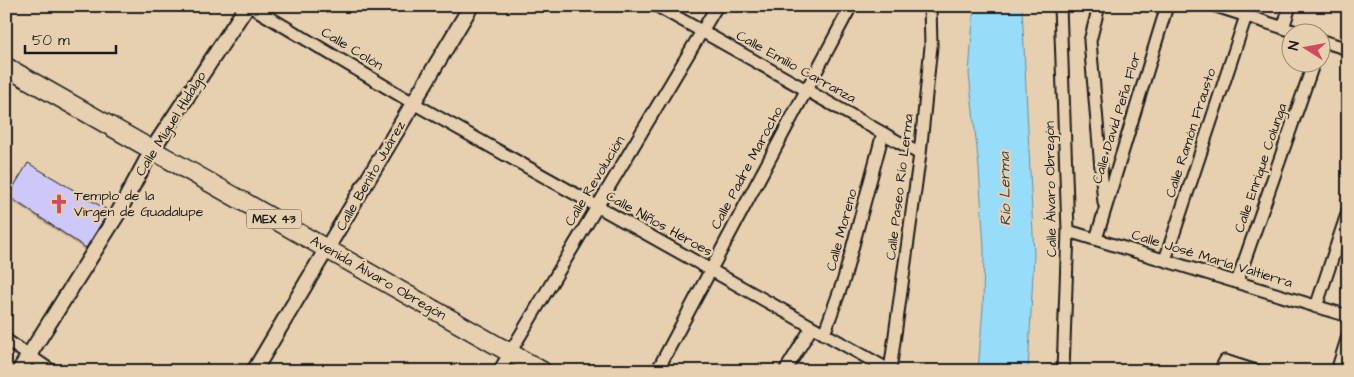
<svg xmlns="http://www.w3.org/2000/svg" width="1354" height="377" viewBox="0 0 1354 377" font-family="'Architects Daughter',sans-serif">
  <style>
    .water { fill: #97dcf9; stroke: #668fa1 }
    .building { fill: #cec7f9; stroke: #1c1c1c; filter: url(#shadow) }
    .lines { fill: none; stroke-linecap: round; stroke-linejoin: round }
    .minor-casing { stroke: #1c1c1c; stroke-width: 15 }
    .tertiary-casing { stroke: #1c1c1c; stroke-width: 18 }
    .primary-casing { stroke: #1c1c1c; stroke-width: 21 }
    .minor { stroke: #e7d0b0; stroke-width: 11 }
    .tertiary { stroke: #e7d0b0; stroke-width: 14 }
    .primary { stroke: #e7d0b0; stroke-width: 18 }
    .labels { text-anchor: middle; dominant-baseline: central; stroke-width: 4.5; stroke-linejoin: round; paint-order: stroke }
    .shield { fill: #e7d0b0; stroke: #595248; stroke-width: 1 }
    .shield-label { font-size: 12px; font-weight: bold; fill: #1c1c1c }
    .street-label { font-size: 14px; fill: #1c1c1c; stroke: #e7d0b0 }
    .poi-label { font-size: 14px; fill: #1c1c1c; stroke: #e7d0b0; text-anchor: start }
    .water-label { font-size: 15px; font-style: italic; fill: #354248; stroke: #e7d0b0 }
  </style>
  <defs>
    <filter id="shadow"><feDropShadow dx="4.5" dy="4.5" stdDeviation="0" flood-color="#0004"/></filter>
  </defs>
  <rect width="100%" height="100%" fill="#e7d0b0"/>
  <filter id="ink" filterUnits="userSpaceOnUse"><feTurbulence type="fractalNoise" baseFrequency=".02" numOctaves="2"/><feDisplacementMap in="SourceGraphic" scale="10" xChannelSelector="R" yChannelSelector="G"/><feConvolveMatrix kernelMatrix="1 2 1 2 8 2 1 2 1" color-interpolation-filters="sRGB"/></filter>
  <g filter="url(#ink)">
    <!-- water -->
    <path class="water" d="M974 6H1022L1034 254 1028 371H978L983 307 984 248 979 168 969 74Z"/>
    <!-- building -->
    <path class="building" d="M28 163 109 211 86 248 8 196Z"/>
    <g class="lines">
      <defs>
        <path id="minor" d="M250 6 413 103 891 371
          M657 6 920 154
          M1060 6 1068 231 1063 371
          M1099 6 1090 41 1104 203
          M1216 6 1296 32
          M1283 28 1290 6
          M1322 41 1348 49
          M1068 231 1348 316
          M1096 239 1167 6
          M1165 260 1246 16
          M1237 282 1314 62
          M1316 307 1348 211
          M824 334 844 279 883 133
          M6 340 52 371
          M499 371 717 6
          M657 371 851 6
          M785 371 812 327
          M890 371 920 154 931 46 930 6
          M1220 371 1225 361 1256 371
          M1337 371 1348 336"/>
        <path id="tertiary" d="M19 371 117 215 152 150 247 6
          M254 371 471 6"/>
        <path id="primary" d="M6 67 542 371"/>
      </defs>
      <!-- minor casing -->
      <use href="#minor" class="minor-casing"/>
      <!-- tertiary casing -->
      <use href="#tertiary" class="tertiary-casing"/>
      <!-- primary casing -->
      <use href="#primary" class="primary-casing"/>
      <!-- minor -->
      <use href="#minor" class="minor"/>
      <!-- tertiary -->
      <use href="#tertiary" class="tertiary"/>
      <!-- primary -->
      <use href="#primary" class="primary"/>
    </g>
  </g>
  <!-- icons -->
  <defs>
    <symbol id="church-bare" viewBox="-9 -9 18 18"><path d="M-1.2-6h2.4v3.5h3.3v2.4h-3.3V6h-2.4V-.1h-3.3v-2.4h3.3Z" fill="#d1495b" stroke="#e7d0b0" stroke-width="2.5" paint-order="stroke"/></symbol>
  </defs>
  <g fill-rule="evenodd">
    <use href="#church-bare" x="45" y="190" width="28" height="28"/>
  </g>
  <g class="labels">
    <!-- shield labels -->
    <rect class="shield" x="246.5" y="209.5" width="55" height="19" rx="4"/>
    <g class="shield-label">
      <text x="274" y="219">MEX 43</text>
    </g>
    <!-- street labels -->
    <g class="street-label">
      <text transform="translate(352 49) rotate(31)">Calle Colón</text>
      <text transform="translate(796 67) rotate(29)">Calle Emilio Carranza</text>
      <text transform="translate(1117 118) rotate(-73)">Calle David Peña Flor</text>
      <text transform="translate(171 124) rotate(-58)">Calle Miguel Hidalgo</text>
      <text transform="translate(1191 133) rotate(-72)">Calle Ramón Frausto</text>
      <text transform="translate(747 168) rotate(-62)">Calle Padre Marocho</text>
      <text transform="translate(1261 168) rotate(-71)">Calle Enrique Colunga</text>
      <text transform="translate(371 176) rotate(-60)">Calle Benito Juárez</text>
      <text transform="translate(595 181) rotate(-59)">Calle Revolución</text>
      <text transform="translate(900 187) rotate(-83)">Calle Paseo Río Lerma</text>
      <text transform="translate(1051 189) rotate(-91)">Calle Álvaro Obregón</text>
      <text transform="translate(659 224) rotate(29)">Calle Niños Héroes</text>
      <text transform="translate(842 230) rotate(-75)">Calle Moreno</text>
      <text transform="translate(1212 259) rotate(17)">Calle José María Valtierra</text>
      <text transform="translate(378 278) rotate(30)">Avenida Álvaro Obregón</text>
    </g>
    <!-- poi labels -->
    <g class="poi-label">
      <text x="74" y="196">Templo de la<tspan x="74" dy="16">Virgen de Guadalupe</tspan></text>
    </g>
    <!-- water labels -->
    <g class="water-label">
      <text transform="translate(1005 189) rotate(-91)">Río Lerma</text>
    </g>
  </g>
  <!-- margin -->
  <rect width="1354" height="377" fill="none" stroke="#e7d0b0" stroke-width="25"/>
  <rect x="12" y="12" width="1329" height="352" fill="none" stroke="#1c1c1c" stroke-width="2" filter="url(#ink)"/>
  <!-- north arrow -->
  <g transform="translate(1306 48) rotate(281)"><circle r="24" fill="#e7d0b0" stroke="#968875"/>
  <path d="M0-4L9 19L0 12L-9 19Z" fill="#d1495b"/>
  <text y="-8" font-size="14" font-weight="bold" text-anchor="middle" fill="#1c1c1c">N</text>
  </g>
  <!-- scale -->
  <path d="M25 45v8h91v-8" fill="none" stroke="#1c1c1c" stroke-width="2.5"/>
  <text x="32" y="45" font-size="15" fill="#1c1c1c" stroke="#e7d0b0" stroke-width="4" paint-order="stroke">50 m</text>
</svg>
